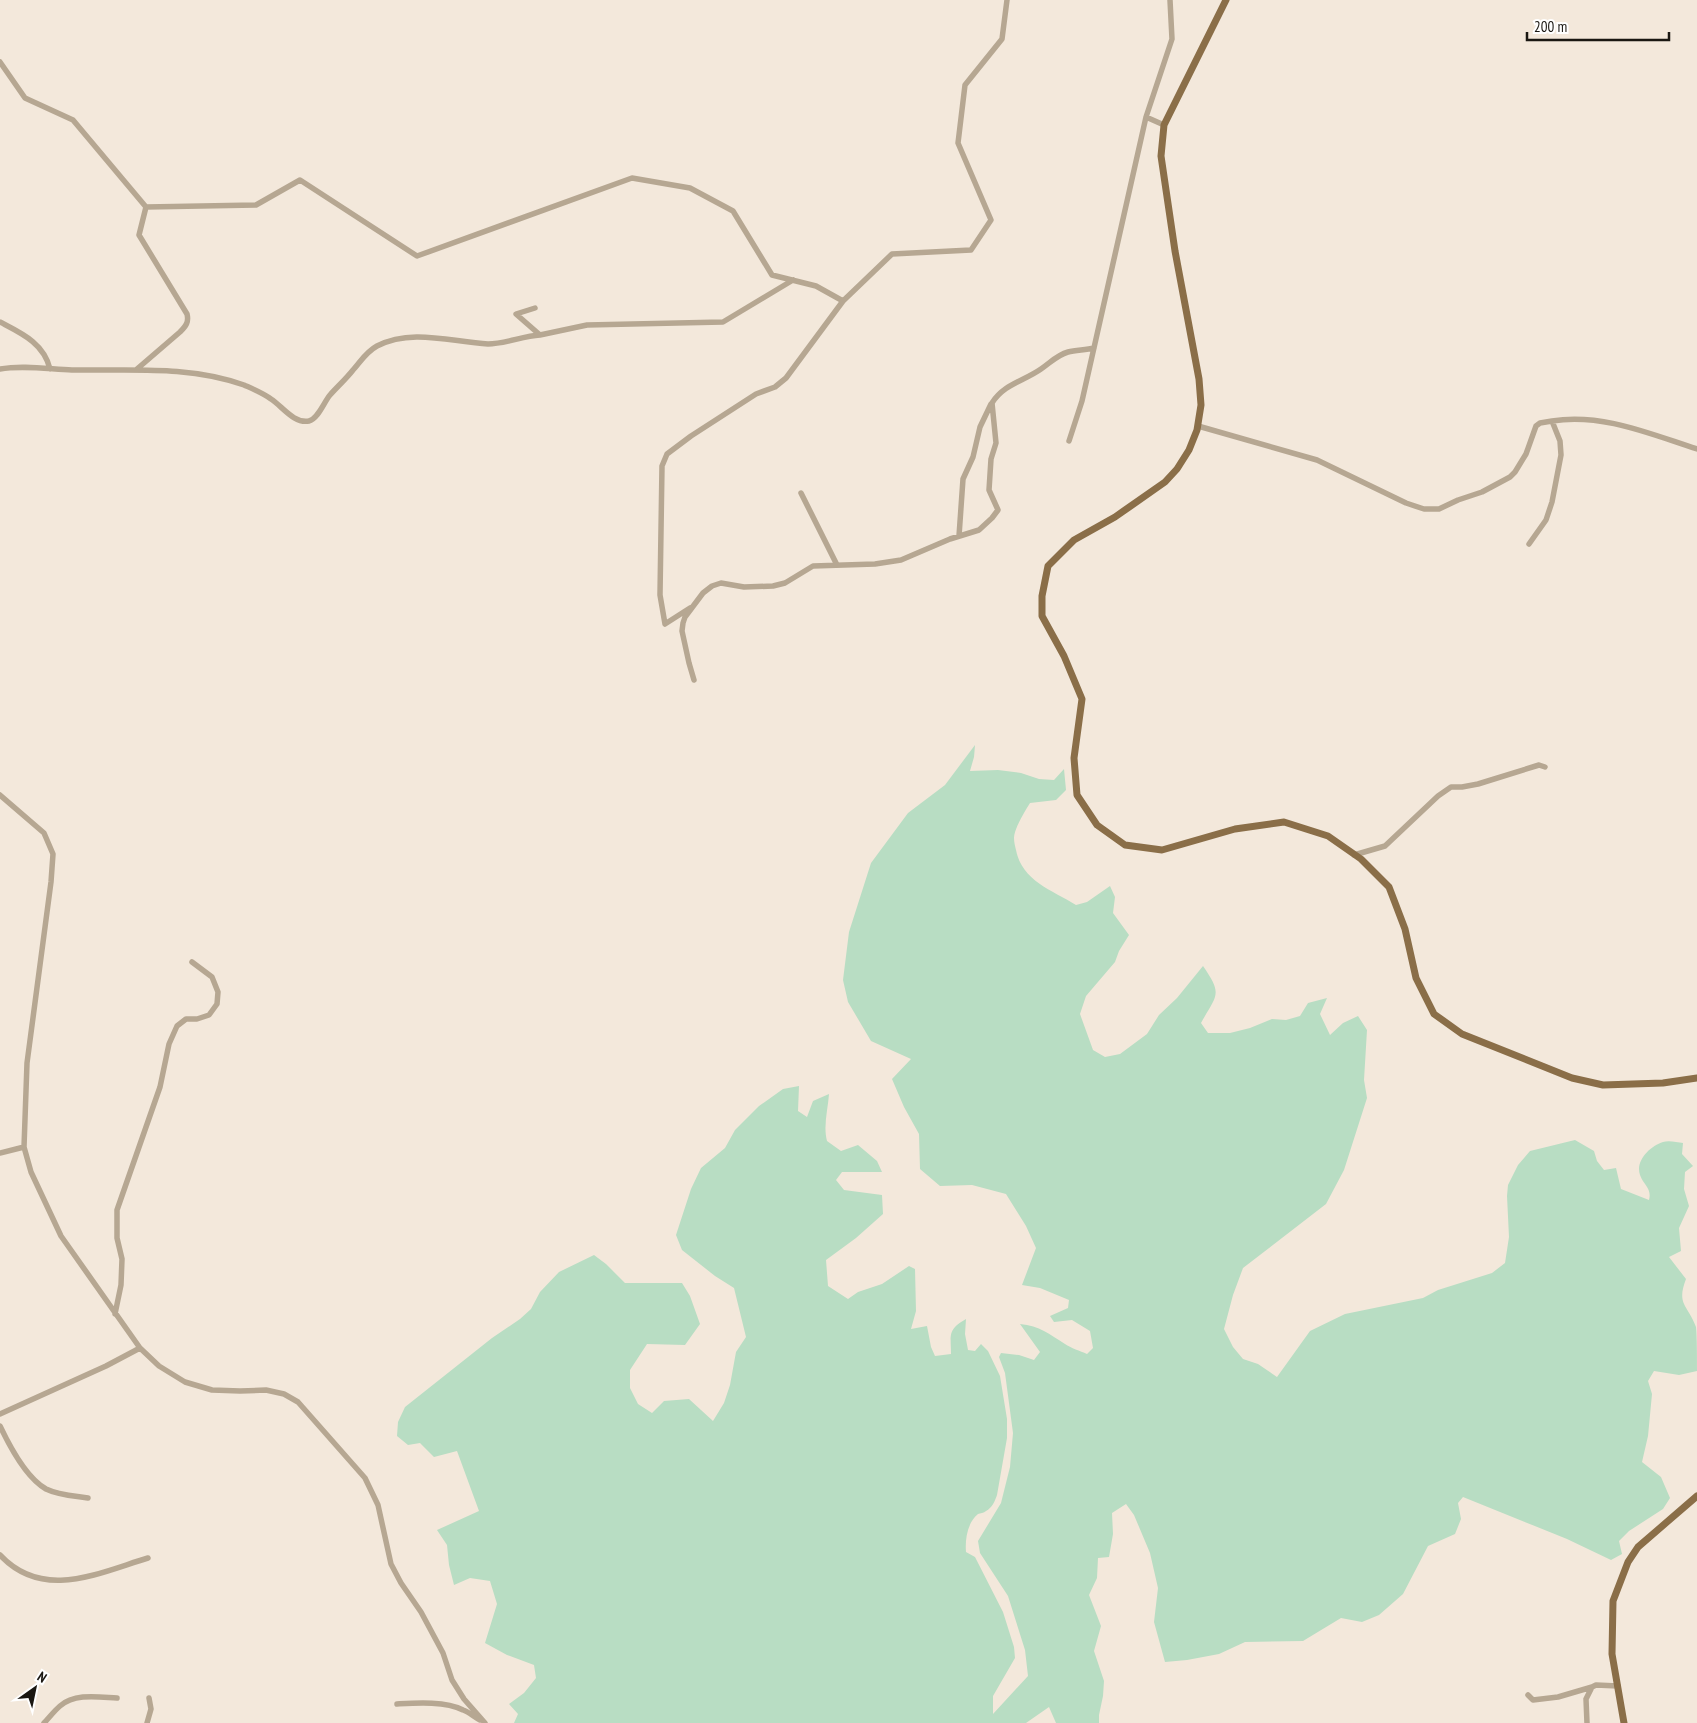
<svg xmlns="http://www.w3.org/2000/svg" width="1697" height="1723" viewBox="0 0 1697 1723" font-family="'PT Sans Narrow',sans-serif">
  <style>
    .green { fill: #b8ddc3 }
    .lines { fill: none; stroke-linecap: round; stroke-linejoin: round }
    .minor { stroke: #b6a792; stroke-width: 5.5 }
    .major { stroke: #8a6e48; stroke-width: 7 }
  </style>
  <rect width="100%" height="100%" fill="#f3e8db"/>
  <!-- green -->
  <path class="green" d="M975 745 974 757 970 771 998 770 1021 773 1039 779 1054 780 1064 769 1066 790 1056 800 1030 803C1025 811 1014 829 1014 838 1014 842 1015 846 1016 850 1022 881 1052 890 1076 905L1087 902 1110 886 1115 897 1113 913 1129 935 1119 951 1115 962 1086 996 1080 1014 1093 1050 1105 1057 1120 1054 1147 1034 1159 1015 1177 998 1203 966C1223 995 1217 994 1201 1023L1208 1033H1230L1250 1028 1272 1019 1286 1020 1300 1016 1308 1003 1327 998 1320 1014 1330 1035 1343 1023 1358 1016 1367 1030 1364 1080 1367 1098 1344 1170 1326 1204 1243 1268 1233 1295 1224 1329 1233 1347 1243 1359 1258 1364 1277 1377 1310 1331 1345 1314 1423 1298 1438 1290 1492 1273 1505 1263 1509 1237 1507 1196 1508 1185 1518 1165 1530 1151 1575 1140 1594 1151 1597 1161 1604 1170 1616 1168 1621 1189 1649 1200C1652 1188 1644 1186 1640 1175 1635 1161 1650 1146 1663 1142 1668 1140 1677 1142 1683 1143L1682 1154 1693 1166 1685 1172 1684 1189 1689 1206 1679 1228 1681 1251 1669 1257 1686 1279C1676 1305 1688 1305 1696 1327 1697 1337 1697 1360 1697 1371L1679 1375 1654 1371 1648 1381 1652 1394 1648 1436 1642 1462 1661 1477 1670 1498 1663 1509 1629 1531 1619 1541 1622 1554 1611 1560 1567 1539 1463 1497 1458 1503 1461 1519 1455 1534 1428 1546 1403 1594 1379 1615 1362 1622 1341 1618 1303 1641 1245 1642 1219 1654 1187 1660 1165 1662 1154 1622 1158 1588 1150 1553 1134 1515 1126 1504 1112 1513 1113 1534 1109 1557 1098 1558 1097 1578 1089 1595 1101 1626 1094 1651 1104 1681 1103 1696 1099 1715V1723H1056L1049 1707 1026 1723H514L518 1714 509 1704 524 1693 536 1678 534 1665 507 1655 485 1643 497 1604 490 1581 470 1578 454 1585 449 1565 447 1545 437 1530 479 1511 457 1451 434 1457 420 1443 408 1445 397 1436 398 1422 405 1407 492 1338 520 1319 531 1309 540 1292 559 1272 594 1255 606 1264 625 1283H682L690 1296 700 1324 685 1345 647 1344 630 1370V1388L638 1404 652 1413 664 1401 689 1399 713 1421 724 1403 730 1385 736 1352 746 1337 734 1288 715 1276 682 1250 676 1235 691 1189 701 1168 725 1148 735 1130 759 1106 783 1089 799 1086 798 1111 807 1117 813 1101 829 1094C828 1109 823 1126 827 1141L841 1151 858 1145 877 1161 882 1172H842L836 1180 844 1190 882 1195 883 1214 856 1238 826 1260 828 1286 848 1299 858 1292 882 1284 909 1266 915 1269 916 1311 911 1329 927 1326 931 1347 935 1356 951 1354C951 1335 947 1330 966 1319L965 1334 968 1350 975 1351 981 1344 988 1351 1000 1376 1007 1419V1438L997 1495C995 1501 992 1508 986 1511 984 1513 980 1513 978 1514 967 1523 965 1540 966 1552L975 1557 1003 1612 1014 1647 1015 1658 993 1696V1714L1028 1676 1025 1650 1008 1596 980 1553 978 1541 1001 1503 1010 1467 1013 1433 1005 1373 999 1357 1001 1353 1019 1355 1034 1360 1040 1352 1020 1324C1040 1326 1049 1334 1065 1344 1071 1348 1080 1351 1087 1354L1093 1348 1090 1331 1072 1320 1054 1322 1050 1316 1068 1308 1069 1300 1040 1288 1022 1285 1036 1248 1026 1226 1006 1194 972 1185 940 1186 920 1169 919 1134 904 1107 892 1079 911 1059 871 1041 848 1002 843 980 849 932 871 863 908 813 945 785Z"/>
  <g class="lines">
    <!-- minor -->
    <path class="minor" d="M0 62 25 98 73 120 146 207 139 235 187 314C189 322 186 326 180 332L137 369
      M1146 117 1164 125
      M146 207 256 205 300 180 417 256 632 178 690 188 733 211 772 275 816 286 843 301 892 254 971 250 991 220 958 143 965 85 1002 39 1007 0
      M535 308 516 314 540 335 587 325 723 322 793 280
      M0 322C21 333 44 343 50 369
      M0 369C23 365 48 369 72 370 130 371 188 365 244 385 253 389 263 393 271 399 282 406 294 424 309 421 318 419 324 402 330 395 337 387 346 379 353 370 361 361 366 352 377 346 412 328 451 342 488 344 505 344 523 336 540 335
      M1552 421C1602 413 1650 434 1697 449
      M1198 426 1317 460 1406 503 1424 509H1439L1458 500 1482 492 1510 477 1515 472 1526 454 1536 426 1540 423 1552 421 1560 441 1561 455 1552 502 1546 520 1529 544
      M1069 441 1082 401 1146 117 1172 39 1170 0
      M801 493 837 565
      M959 536 963 479 973 457 980 427 991 404
      M690 608 665 624 660 595 662 466 667 454 691 436 756 394 775 387 786 378 843 301
      M694 680 689 663 682 631 683 623 685 617 703 593 712 586 721 583 744 587 773 586 785 583 813 566 875 564 901 560 950 539 979 530 992 518 998 510 989 490 991 459 996 443 992 403C1004 384 1024 381 1041 369 1050 363 1057 355 1068 352 1076 350 1085 350 1094 348
      M0 795 44 833 53 854 51 882 27 1063 24 1147 31 1172 61 1236 140 1348 106 1366 0 1414
      M1354 855 1385 846 1438 796 1451 787H1462L1478 784 1539 765 1545 767
      M0 1153 24 1147
      M115 1314 121 1285 122 1259 117 1238V1210L160 1087 169 1044 177 1026 186 1019H197L209 1015 217 1004 218 992 212 977 192 962
      M140 1348 159 1366 185 1382 212 1390 240 1391 266 1390 284 1394 298 1402 365 1478 378 1505 391 1564 401 1583 421 1612 443 1653 452 1680 464 1699 485 1723
      M0 1426C9 1445 26 1478 46 1489 58 1495 75 1496 88 1498
      M0 1555C43 1601 98 1573 148 1558
      M1528 1695 1533 1700 1558 1697 1592 1687
      M397 1704C416 1703 445 1701 463 1710 469 1712 474 1717 480 1720
      M44 1723C49 1718 54 1711 60 1706 75 1693 98 1697 117 1698
      M147 1723 151 1709 149 1698
      M1587 1723 1586 1699 1592 1687 1596 1685 1618 1686"/>
    <!-- major -->
    <path class="major" d="M1226 0 1164 125 1161 156 1175 251 1199 379 1201 405 1197 430 1189 450 1177 469 1165 482 1115 517 1074 540 1048 566 1042 596V616L1064 656 1082 699 1074 758 1077 795 1097 825 1125 845 1162 850 1235 829 1284 822 1328 836 1361 859 1389 887 1405 929 1416 978 1434 1014 1462 1034 1572 1078 1603 1085 1663 1083 1697 1078
      M1624 1723 1612 1654 1613 1601 1628 1562 1638 1547 1697 1496"/>
  </g>
  <!-- north arrow -->
  <g transform="translate(35 1688) rotate(33)" stroke="#ffffff" stroke-width="4" paint-order="stroke">
  <path d="M0-4L9 19L0 12L-9 19Z" fill="#1a1712"/>
  <text y="-8" font-size="14" font-weight="bold" text-anchor="middle" fill="#1a1712">N</text>
  </g>
  <!-- scale -->
  <path d="M1527 32v8h142v-8" fill="none" stroke="#1a1712" stroke-width="2.5"/>
  <text x="1534" y="32" font-size="15" fill="#1a1712" stroke="#ffffff" stroke-width="4" paint-order="stroke">200 m</text>
</svg>
